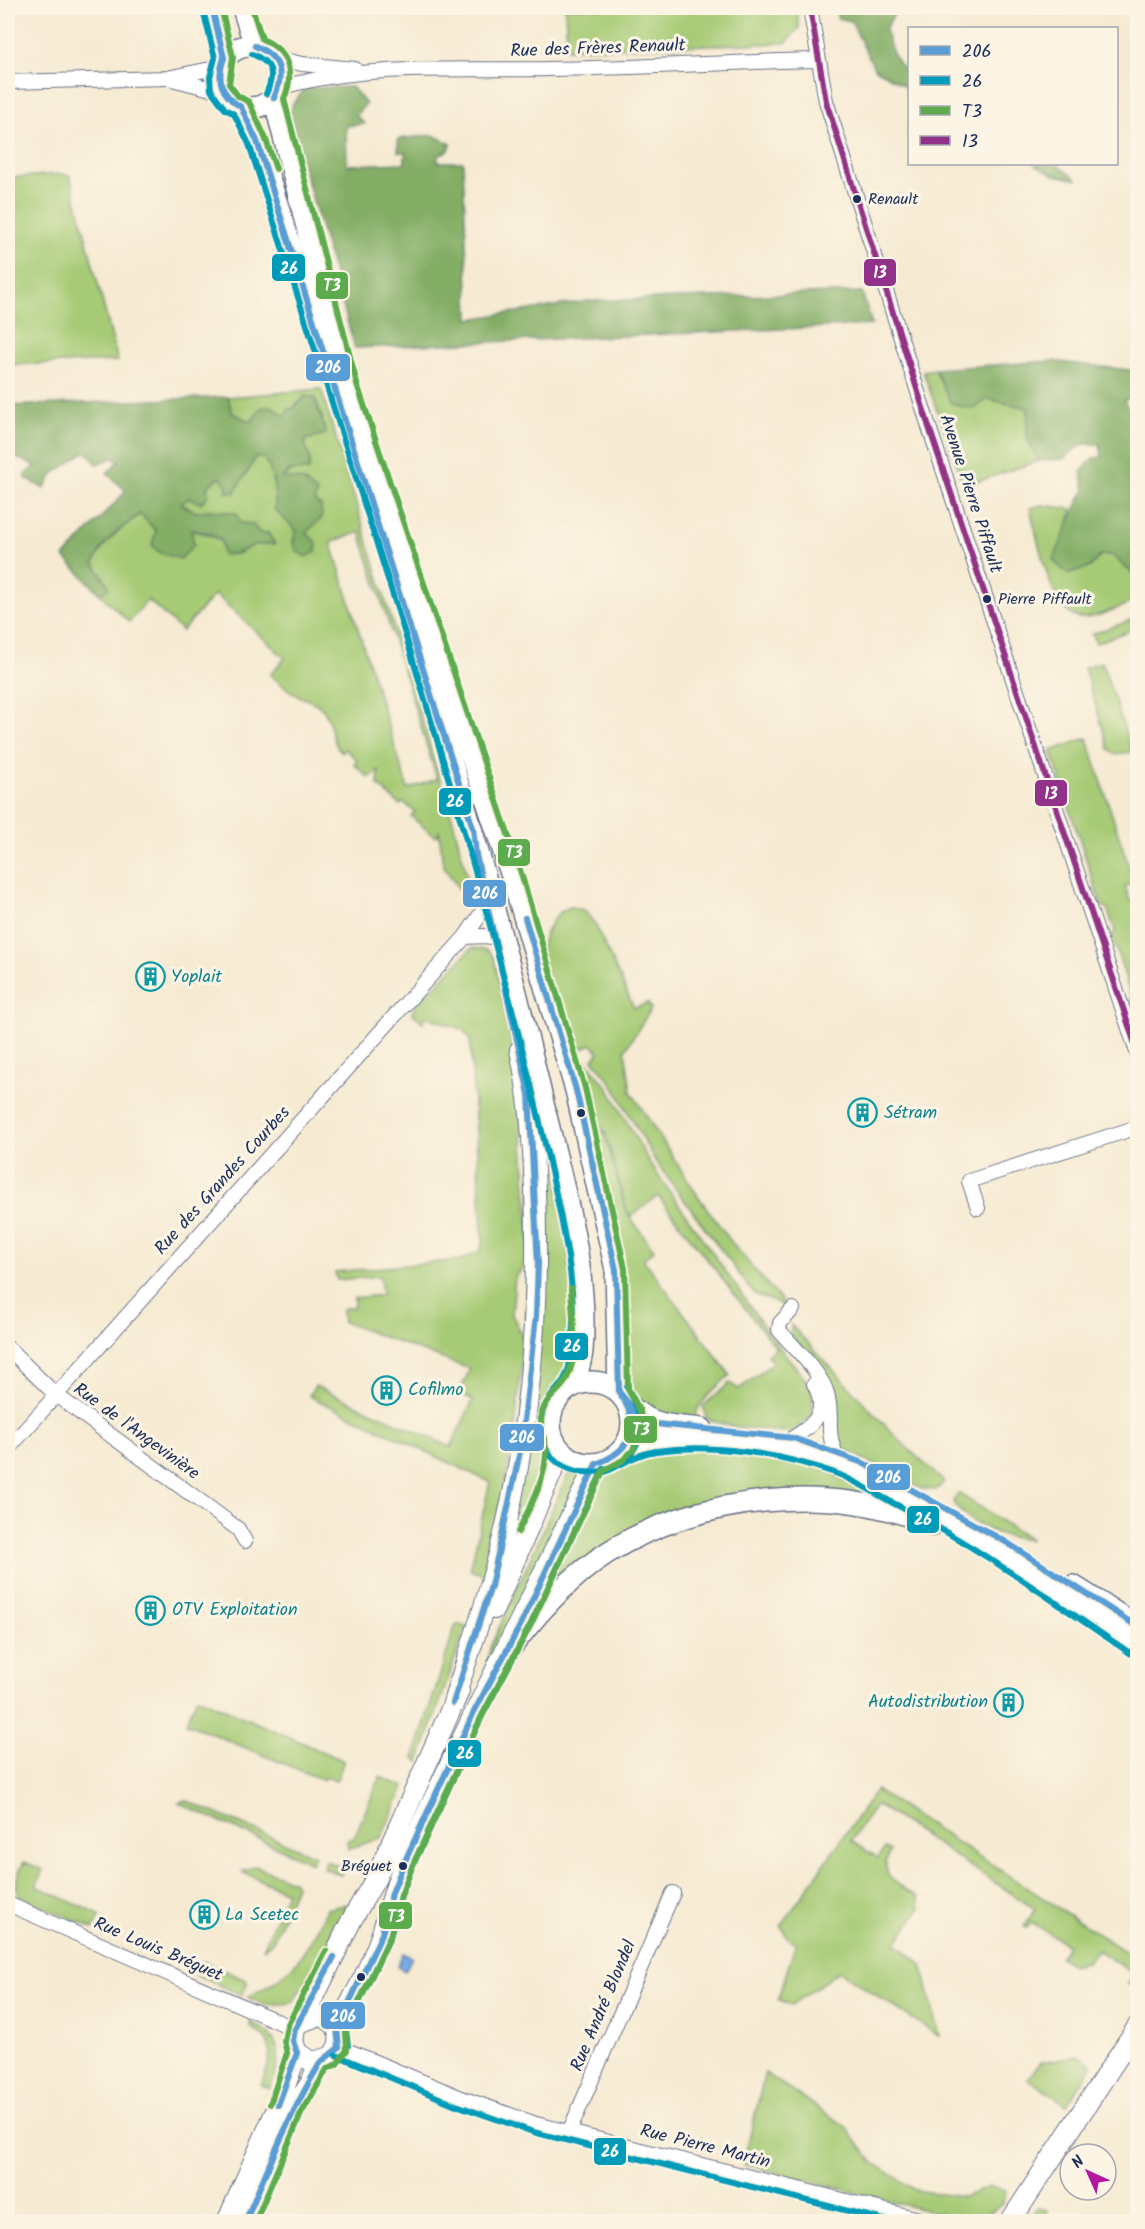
<svg xmlns="http://www.w3.org/2000/svg" width="1145" height="2229" viewBox="0 0 1145 2229" font-family="Kalam,sans-serif">
  <style>
    .green { fill: #a6ca74; stroke: #607c69; stroke-width: 1.5; fill-rule: evenodd }
    .forest { fill: #84ae66; stroke: #506e62; stroke-width: 1.5 }
    .water { fill: #79abe5; stroke: #4a6da2; stroke-width: 1.5 }
    .lines { fill: none; stroke-linecap: round; stroke-linejoin: round }
    .street-casing { stroke: #687087; stroke-width: 16 }
    .secondary-casing { stroke: #687087; stroke-width: 22 }
    .primary-casing { stroke: #687087; stroke-width: 24 }
    .street { stroke: #fff; stroke-width: 14 }
    .secondary { stroke: #fff; stroke-width: 20 }
    .primary { stroke: #fff; stroke-width: 21 }
    .bus-1-casing { stroke: #fcf5e5; stroke-width: 10 }
    .bus-2-casing { stroke: #fcf5e5; stroke-width: 10 }
    .bus-3-casing { stroke: #fcf5e5; stroke-width: 10 }
    .bus-4-casing { stroke: #fcf5e5; stroke-width: 10 }
    .bus-1 { stroke: #589dd6; stroke-width: 6 }
    .bus-2 { stroke: #009bb9; stroke-width: 6 }
    .bus-3 { stroke: #5cac4d; stroke-width: 6 }
    .bus-4 { stroke: #923189; stroke-width: 6 }
    .bus-dot { fill: #1b2f5e; stroke: #fcf5e5; stroke-width: 2 }
    .labels { text-anchor: middle; dominant-baseline: central; stroke-width: 6; stroke-linejoin: round; paint-order: stroke }
    .bus-label { font-size: 16px; fill: #1b2f5e; stroke: #fcf5e5; text-anchor: start }
    .street-label { font-size: 18px; fill: #1b2f5e; stroke: #fcf5e5 }
    .culture-label { font-size: 18px; fill: #0d838f; stroke: #fcf5e5; text-anchor: start }
    .line-badge { stroke: #fcf5e5; stroke-width: 2 }
    .badge-label { font-size: 16px; text-anchor: middle; font-weight: bold; fill: #fff }
  </style>
  <rect width="100%" height="100%" fill="#fcf5e5"/>
  <filter id="ink" filterUnits="userSpaceOnUse"><feTurbulence type="fractalNoise" baseFrequency=".0167" numOctaves="2"/><feDisplacementMap in="SourceGraphic" scale="12" xChannelSelector="R" yChannelSelector="G"/><feConvolveMatrix kernelMatrix="1 2 1 2 8 2 1 2 1" color-interpolation-filters="sRGB"/></filter>
  <filter id="wash" filterUnits="userSpaceOnUse"><feTurbulence type="fractalNoise" baseFrequency=".008" numOctaves="4" result="noise"/><feDisplacementMap in="SourceGraphic" scale="24" xChannelSelector="R" yChannelSelector="G"/><feGaussianBlur stdDeviation="1.35" result="paint"/><feColorMatrix in="noise" values="0 0 0 0 0 0 0 0 0 0 0 0 0 0 0 0 0 1.4 0 .05"/><feComposite in="paint" operator="in"/></filter>
  <g filter="url(#wash)">
    <rect width="100%" height="100%" fill="#f6ead2"/>
    <!-- green -->
    <path class="green" d="M565 8H797L799 28 786 43 567 49Z
      M60 174 70 176 118 361 8 365V178Z
      M935 369 943 387 975 408 988 399 1028 408 1027 438 1039 461 964 486 923 371Z
      M321 389 453 821 471 891 468 903 443 865 439 830 438 835 434 836 411 816 415 812 403 802 400 805 378 785 379 770 369 778 354 764 357 760 345 749 342 752C329 741 334 725 324 711 315 699 302 700 292 692 284 687 277 680 270 675L285 658 215 594 182 631 148 600 129 622 99 593 107 590 94 563C104 540 121 528 141 514L156 531C180 530 200 528 221 541L223 554H236L254 545 274 544 268 533H260L210 510 196 512 181 504 221 477 227 486C241 480 251 472 254 457L264 458C275 473 275 492 275 510L296 530 293 543 312 538 306 533C318 515 313 499 304 481L282 478C291 469 301 469 310 461L304 440 313 438 323 420 315 398 298 403 285 416 271 406 251 422 232 413 228 397ZM360 532 437 779 408 789 331 542Z
      M1043 505 1072 509 1068 530 1054 560 1090 567 1101 555H1112L1132 573H1137V600C1121 606 1101 617 1084 618 1051 621 1037 534 1030 508Z
      M1137 618V628L1096 643 1092 634Z
      M1102 662 1132 752 1114 754 1109 749 1084 668Z
      M1087 738 1134 882 1125 886 1130 901 1137 898V1014L1112 936 1115 931 1107 908 1101 905 1051 751Z
      M571 907 584 910 595 924 634 1008 648 1003 651 1009 625 1050 631 1092 698 1196 735 1247 787 1307 754 1294 656 1162 611 1082 593 1059 599 1052 591 1044 567 1057C558 1028 546 998 541 968 537 948 550 912 571 907Z
      M472 948 487 950 494 957 518 1072 531 1259 515 1277 512 1314 524 1340 515 1428 496 1534 484 1575 470 1570 490 1482 309 1396 315 1386 451 1447 473 1400 459 1393 470 1369 343 1322 342 1309 354 1307V1298L382 1295 380 1276 337 1280 335 1272 460 1260 479 1252 483 1243 470 1039 464 1030 426 1016 423 1022 412 1013 415 1006Z
      M582 1057 607 1086 651 1165 770 1335 813 1389V1414L793 1432C765 1430 732 1430 706 1418L703 1406 730 1383 739 1389 773 1363 767 1355 776 1348 658 1196 631 1216 627 1211 605 1131 593 1122 571 1059Z
      M595 1125 605 1134 626 1211 654 1250 643 1259 730 1375C663 1433 707 1421 761 1436L656 1424 629 1405 616 1270 589 1126Z
      M533 1139 553 1148 582 1352 566 1390 552 1411 550 1428 555 1444 468 1652 521 1447Z
      M791 1325 896 1437 944 1482 936 1490 922 1489 842 1448 837 1443 814 1362 791 1334Z
      M653 1442 839 1465 919 1518 746 1503 606 1553 484 1679 490 1648 574 1461 596 1464Z
      M958 1493 1031 1540C1004 1538 969 1526 953 1502Z
      M456 1624 466 1627 419 1762 414 1757Z
      M197 1697 344 1761 336 1781 326 1777 323 1780 186 1723Z
      M380 1777 404 1787 381 1838 348 1849 347 1840 354 1838Z
      M876 1790 1137 1959V1990L1128 1984 1134 1974 1097 1950 1087 1962 1072 1965 1060 1957 1068 1945 1032 1922 1027 1928 1024 1927 1035 1909 876 1804 851 1841 878 1858 885 1848 890 1851C877 1876 898 1885 918 1897L920 1908 896 1943 922 1965 939 2036 839 1971 792 2005 778 1999 796 1943 787 1937 781 1926Z
      M185 1800 315 1856 312 1863 179 1803Z
      M326 1861 344 1868 341 1875 323 1868Z
      M24 1862 43 1870 36 1886 100 1915 93 1929 19 1896C13 1883 18 1874 24 1862Z
      M255 1866 293 1881 296 1886 273 1941 263 1949 287 1892 242 1872Z
      M348 1904 323 1955 292 2003 265 2005 247 1997C292 1977 307 1953 327 1909Z
      M202 1961 248 1981 242 1995 195 1975Z
      M250 2022C283 2036 283 2059 270 2088L261 2085C271 2059 278 2042 250 2027Z
      M1079 2056 1093 2065 1067 2105 1028 2079 1040 2062Z
      M765 2073 844 2125 873 2162 915 2190 963 2197 990 2187 1006 2191 1002 2204 980 2219 968 2221 743 2164Z
      M1037 2208 1047 2210 1049 2221H1028Z"/>
    <!-- forest -->
    <path class="forest" d="M837 8H898L885 29C890 46 894 63 909 73V89L874 68 851 21 837 18Z
      M352 87 366 104 356 115 365 124 346 126 347 165 405 163V152H398V139L433 135 451 144 449 150 439 155 437 162H463L469 319 589 301 862 292 872 325 355 348 289 116 293 103 306 88Z
      M1034 164H1056L1078 180 1054 175Z
      M1052 361 1137 371V396L1124 400 1133 418 1137 419V573H1132L1112 555H1101L1090 567 1067 574 1053 560C1065 536 1071 512 1085 490L1081 472 1093 458 1102 457 1100 444H1083L1063 459 1039 461 1027 438 1028 408 988 399C972 410 968 410 950 402L935 369Z
      M305 396 315 398 326 434 304 440 310 461 309 470 289 471 283 477 304 481 317 493 314 501 321 506 322 518 306 533 317 543 316 551 307 557 297 552 293 543 296 530 275 510C275 492 275 473 263 458L255 457C251 471 240 479 235 493L226 492 227 486 220 477 207 487 208 496 201 503 189 498 181 504 196 512 210 510 236 513 241 523 252 524 260 533H268L275 544 254 545 236 554 223 555 221 540 209 533 191 530 194 544 181 559 160 553 152 545 156 531 140 514C121 528 103 541 94 563L108 585V590L99 593 64 557 126 491 107 473 119 461 112 458 97 464 86 451 53 474 44 489 26 478 25 474 36 466 17 458 13 451 8 469V406L228 397 232 413 251 422 261 408 271 406 285 416 289 409H293Z"/>
    <!-- water -->
    <path class="water" d="M403 1953 412 1957 405 1971 397 1967Z"/>
  </g>
  <g filter="url(#ink)">
    <g class="lines">
      <defs>
        <path id="street" d="M810 8 826 101 930 430 1138 1055
          M276 58 302 64 355 69
          M172 79 223 92
          M8 82 167 78 220 67
          M279 88C365 63 460 71 549 69 638 68 728 62 817 60
          M465 937 485 936 504 939
          M978 1208 969 1181 1138 1127
          M793 1309 780 1323 779 1330C793 1347 820 1371 827 1393 833 1412 826 1433 835 1452
          M8 1348 56 1395 238 1529 245 1541
          M793 1438C815 1424 829 1412 814 1384
          M8 1449 465 937 487 905
          M8 1904 295 2029
          M339 2047 459 2097 536 2124 931 2222
          M569 2132 673 1893"/>
        <path id="secondary" d="M494 1609 552 1472 555 1444
          M453 1703C465 1664 479 1626 490 1586 528 1459 540 1322 535 1190 533 1143 530 1097 520 1050
          M300 2022 318 2016C340 2020 346 2041 331 2057L313 2062 297 2053 293 2041 295 2029 315 1995 351 1921 376 1878 459 1691
          M337 2028C353 1998 372 1965 382 1933 390 1908 395 1884 406 1859 466 1726 533 1597 596 1464
          M227 2222 278 2106 297 2053
          M245 2222 293 2110 310 2084 320 2062
          M1010 2222 1138 2026"/>
        <path id="primary" d="M212 8 224 58
          M243 8 255 46
          M219 77a31 31 0 1 1 62 0a31 31 0 1 1-62 0Z
          M274 98 348 387 512 876 576 1090 616 1270 619 1392
          M241 107 257 141 331 374
          M374 507C434 703 496 899 542 1099 561 1181 589 1266 582 1351 581 1363 576 1375 573 1386
          M550 1423a41 41 0 1 1 82 0a41 41 0 1 1-82 0Z
          M629 1405C649 1426 674 1426 702 1429
          M623 1450C816 1401 988 1547 1138 1647
          M1073 1586 1138 1627
          M499 1664C528 1623 565 1580 607 1553 696 1496 835 1480 932 1525"/>
      </defs>
      <!-- street casing -->
      <use href="#street" class="street-casing"/>
      <!-- secondary casing -->
      <use href="#secondary" class="secondary-casing"/>
      <!-- primary casing -->
      <use href="#primary" class="primary-casing"/>
      <!-- street -->
      <use href="#street" class="street"/>
      <!-- secondary -->
      <use href="#secondary" class="secondary"/>
      <!-- primary -->
      <use href="#primary" class="primary"/>
      <defs>
        <path id="bus-1" d="M212 8 224 58
          M255 46C281 57 285 73 274 98
          M224 58C216 80 221 95 241 107
          M241 107 257 141 473 828 476 855 529 1094 538 1264 536 1316 521 1447 491 1586 453 1703
          M525 918 576 1090 616 1270 619 1392
          M619 1392 640 1417 656 1424 793 1438 863 1463 1006 1542 1138 1627
          M278 2105 297 2053 293 2041 295 2029 334 1957
          M245 2222C268 2168 289 2115 319 2065 322 2059 333 2054 339 2047L337 2028 382 1934 392 1893 404 1863 474 1712 522 1622 596 1464C633 1450 642 1425 619 1392"/>
        <path id="bus-2" d="M203 10 215 58 210 77 211 90 225 109 234 114 249 144C342 437 441 729 517 1028 528 1072 539 1117 549 1162 564 1230 581 1298 569 1367 565 1388 543 1396 541 1420 535 1505 684 1481 627 1387
          M252 54C273 63 275 74 266 94
          M602 1473C621 1466 635 1454 656 1451 714 1443 780 1454 835 1473 854 1480 873 1492 891 1502 976 1545 1054 1602 1133 1655
          M348 2046 346 2030 390 1937 401 1896 412 1867 482 1716 530 1626 604 1468
          M336 2055 456 2105 533 2132 892 2222"/>
        <path id="bus-3" d="M221 8 233 57 229 84 238 96 249 102 265 137 276 169
          M252 8 262 39C289 51 295 73 284 99L357 384 521 873 585 1088 625 1269 628 1389 640 1411 642 1425 633 1450 623 1460 603 1471 530 1626 482 1716 412 1867 401 1896 390 1937 346 2030 347 2050 337 2064 327 2069 301 2114 255 2222
          M518 1532C529 1508 545 1482 546 1454 547 1440 538 1427 542 1413 546 1397 559 1393 566 1380 580 1355 572 1316 571 1288
          M270 2104 287 2053 284 2041 287 2026 326 1951"/>
        <path id="bus-4" d="M810 8 826 101 930 430 1138 1053"/>
      </defs>
      <!-- bus-1 casing -->
      <use href="#bus-1" class="bus-1-casing"/>
      <!-- bus-2 casing -->
      <use href="#bus-2" class="bus-2-casing"/>
      <!-- bus-3 casing -->
      <use href="#bus-3" class="bus-3-casing"/>
      <!-- bus-4 casing -->
      <use href="#bus-4" class="bus-4-casing"/>
      <!-- bus-1 -->
      <use href="#bus-1" class="bus-1"/>
      <!-- bus-2 -->
      <use href="#bus-2" class="bus-2"/>
      <!-- bus-3 -->
      <use href="#bus-3" class="bus-3"/>
      <!-- bus-4 -->
      <use href="#bus-4" class="bus-4"/>
    </g>
  </g>
  <!-- icons -->
  <defs>
    <symbol id="building-ring" viewBox="-11 -11 22 22"><circle r="9.5" fill="#fcf5e5" stroke="#0f9aa8" stroke-width="1.5"/><path d="M-4-6H4V6H1V3H-1V6H-4ZM-2.5-4.3h1.7v1.8h-1.7ZM.8-4.3h1.7v1.8H.8ZM-2.5-1h1.7V.8h-1.7ZM.8-1h1.7V.8H.8Z" fill="#0f9aa8"/></symbol>
  </defs>
  <g fill-rule="evenodd">
    <use href="#building-ring" x="134" y="960" width="33" height="33"/>
    <use href="#building-ring" x="846" y="1096" width="33" height="33"/>
    <use href="#building-ring" x="370" y="1374" width="33" height="33"/>
    <use href="#building-ring" x="134" y="1594" width="33" height="33"/>
    <use href="#building-ring" x="992" y="1686" width="33" height="33"/>
    <use href="#building-ring" x="188" y="1898" width="33" height="33"/>
  </g>
  <!-- markers -->
  <g class="bus-dot">
    <circle cx="857" cy="199" r="5"/>
    <circle cx="987" cy="599" r="5"/>
    <circle cx="581" cy="1113" r="5"/>
    <circle cx="403" cy="1866" r="5"/>
    <circle cx="361" cy="1977" r="5"/>
  </g>
  <g class="labels">
    <!-- bus labels -->
    <g class="bus-label">
      <text x="868" y="199">Renault</text>
      <text x="998" y="599">Pierre Piffault</text>
      <text x="392" y="1866" text-anchor="end">Bréguet</text>
    </g>
    <!-- street labels -->
    <g class="street-label">
      <text transform="translate(598 49) rotate(-2)">Rue des Frères Renault</text>
      <text transform="translate(970 494) rotate(72)">Avenue Pierre Piffault</text>
      <text transform="translate(223 1181) rotate(-48)">Rue des Grandes Courbes</text>
      <text transform="translate(136 1432) rotate(36)">Rue de l'Angevinière</text>
      <text transform="translate(158 1950) rotate(23)">Rue Louis Bréguet</text>
      <text transform="translate(604 2006) rotate(-67)">Rue André Blondel</text>
      <text transform="translate(705 2147) rotate(14)">Rue Pierre Martin</text>
    </g>
    <!-- culture labels -->
    <g class="culture-label">
      <text x="171" y="977">Yoplait</text>
      <text x="884" y="1113">Sétram</text>
      <text x="408" y="1390">Cofilmo</text>
      <text x="172" y="1610">OTV Exploitation</text>
      <text x="988" y="1702" text-anchor="end">Autodistribution</text>
      <text x="225" y="1915">La Scetec</text>
    </g>
  </g>
  <g class="line-badge">
    <rect x="271" y="253" width="35" height="29" rx="6" fill="#009bb9"/>
    <rect x="863" y="258" width="34" height="29" rx="6" fill="#923189"/>
    <rect x="315" y="271" width="34" height="29" rx="6" fill="#5cac4d"/>
    <rect x="305" y="353" width="46" height="29" rx="6" fill="#589dd6"/>
    <rect x="1034" y="779" width="34" height="28" rx="6" fill="#923189"/>
    <rect x="438" y="787" width="34" height="29" rx="6" fill="#009bb9"/>
    <rect x="497" y="838" width="34" height="29" rx="6" fill="#5cac4d"/>
    <rect x="462" y="879" width="45" height="29" rx="6" fill="#589dd6"/>
    <rect x="554" y="1332" width="35" height="29" rx="6" fill="#009bb9"/>
    <rect x="623" y="1415" width="35" height="29" rx="6" fill="#5cac4d"/>
    <rect x="499" y="1423" width="46" height="29" rx="6" fill="#589dd6"/>
    <rect x="866" y="1463" width="45" height="28" rx="6" fill="#589dd6"/>
    <rect x="906" y="1505" width="34" height="29" rx="6" fill="#009bb9"/>
    <rect x="447" y="1739" width="35" height="29" rx="6" fill="#009bb9"/>
    <rect x="378" y="1901" width="35" height="29" rx="6" fill="#5cac4d"/>
    <rect x="320" y="2001" width="46" height="29" rx="6" fill="#589dd6"/>
    <rect x="593" y="2137" width="34" height="29" rx="6" fill="#009bb9"/>
  </g>
  <g class="badge-label">
    <text x="289" y="274">26</text>
    <text x="880" y="278">13</text>
    <text x="332" y="291">T3</text>
    <text x="328" y="373">206</text>
    <text x="1051" y="799">13</text>
    <text x="455" y="807">26</text>
    <text x="514" y="858">T3</text>
    <text x="485" y="899">206</text>
    <text x="572" y="1352">26</text>
    <text x="641" y="1435">T3</text>
    <text x="522" y="1443">206</text>
    <text x="888" y="1483">206</text>
    <text x="923" y="1525">26</text>
    <text x="465" y="1759">26</text>
    <text x="396" y="1922">T3</text>
    <text x="343" y="2022">206</text>
    <text x="610" y="2157">26</text>
  </g>
  <!-- margin -->
  <rect width="1145" height="2229" fill="none" stroke="#fcf5e5" stroke-width="30"/>
  <!-- legend -->
  <rect x="908" y="27" width="210" height="138" fill="#fcf5e5" stroke="#a2a6af" stroke-width="1.5"/>
  <rect x="920" y="46" width="30" height="9" fill="#589dd6" stroke="#a2a6af" stroke-width="1.5"/>
  <text x="962" y="57" font-size="18" fill="#1b2f5e">206</text>
  <rect x="920" y="76" width="30" height="9" fill="#009bb9" stroke="#a2a6af" stroke-width="1.5"/>
  <text x="962" y="87" font-size="18" fill="#1b2f5e">26</text>
  <rect x="920" y="106" width="30" height="9" fill="#5cac4d" stroke="#a2a6af" stroke-width="1.5"/>
  <text x="962" y="117" font-size="18" fill="#1b2f5e">T3</text>
  <rect x="920" y="136" width="30" height="9" fill="#923189" stroke="#a2a6af" stroke-width="1.5"/>
  <text x="962" y="147" font-size="18" fill="#1b2f5e">13</text>
  <!-- north arrow -->
  <g transform="translate(1088 2172) rotate(315)"><circle r="28" fill="#fcf5e5" stroke="#a2a6af" stroke-width="1.5"/>
  <path d="M0-4.5L10 22L0 15L-10 22Z" fill="#b5179e"/>
  <text y="-9" font-size="16" font-weight="bold" text-anchor="middle" fill="#1b2f5e">N</text>
  </g>
</svg>
